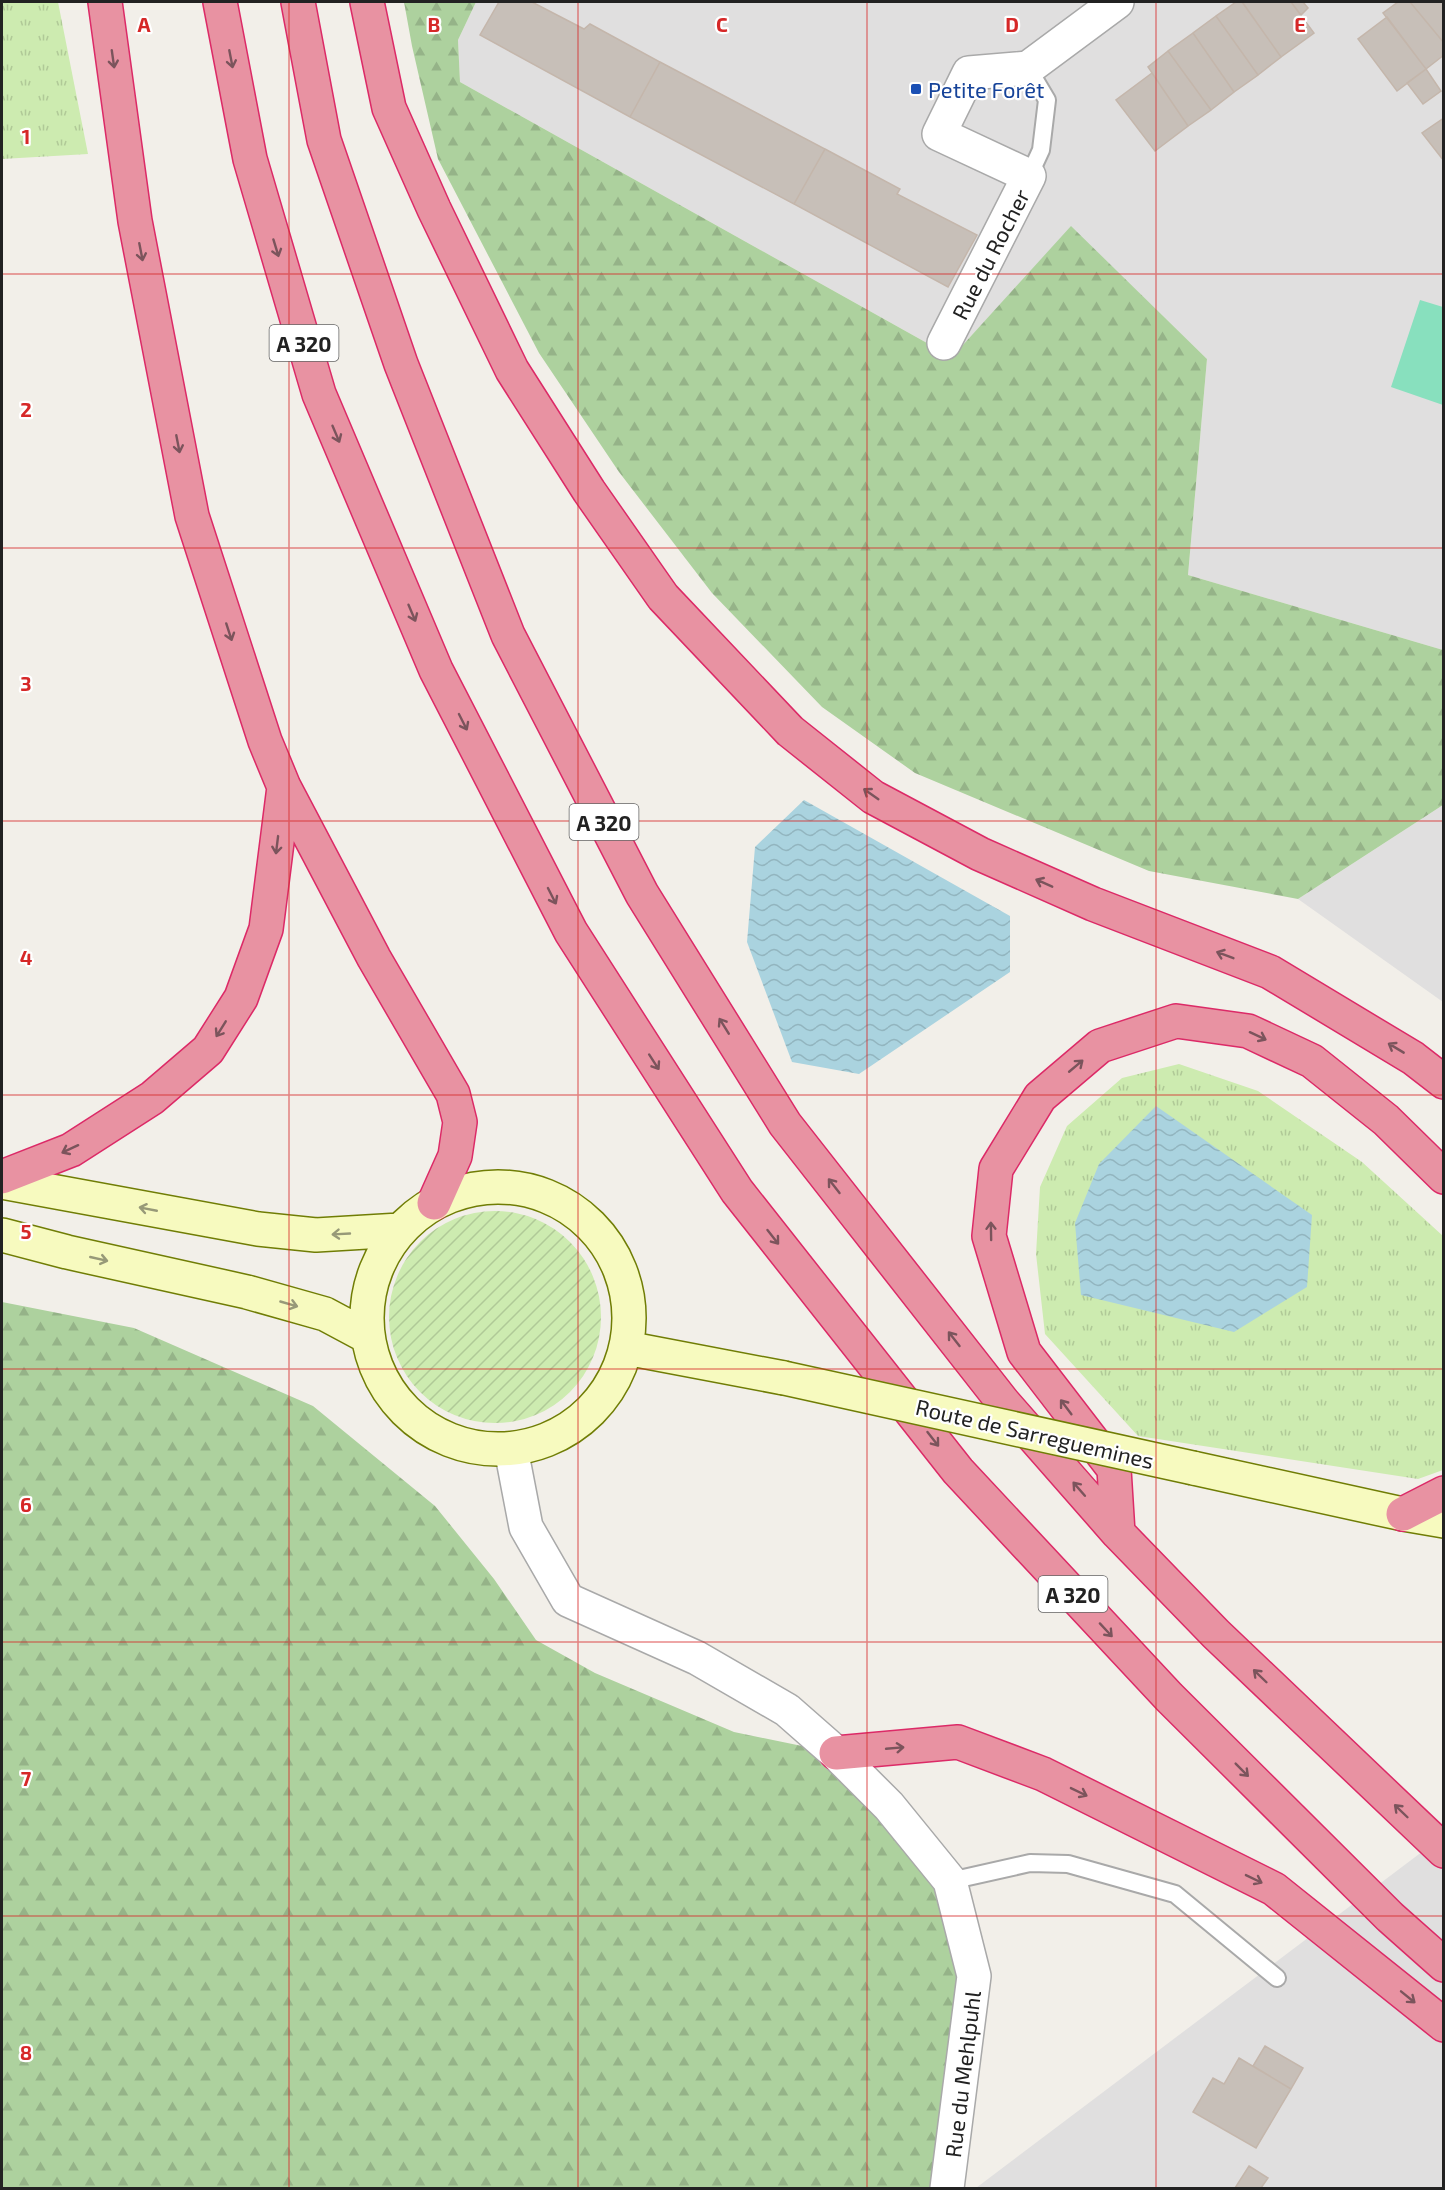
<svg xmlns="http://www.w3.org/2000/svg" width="1445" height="2190" viewBox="0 0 1445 2190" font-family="'Exo 2',sans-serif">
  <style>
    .residential { fill: #e0dfdf }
    .grass { fill: url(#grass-tufts) }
    .forest { fill: url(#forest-firs) }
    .garden { fill: url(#garden-furrows) }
    .pitch { fill: #88e0be }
    .water { fill: url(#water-waves) }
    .building { fill: #c7bfb8; stroke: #c4b6ab; stroke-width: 1.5 }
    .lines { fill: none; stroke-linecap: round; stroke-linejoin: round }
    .service-casing { stroke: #a9a9a9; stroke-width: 20 }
    .minor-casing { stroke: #a9a9a9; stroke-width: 36 }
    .secondary-casing { stroke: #707d05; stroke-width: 36 }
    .motorway-casing { stroke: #dc2a67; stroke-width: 36 }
    .service { stroke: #fff; stroke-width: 16 }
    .minor { stroke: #fff; stroke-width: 33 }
    .secondary { stroke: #f7fabf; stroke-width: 33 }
    .motorway { stroke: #e892a2; stroke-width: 33 }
    .secondary-bridge-casing { stroke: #707d05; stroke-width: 36; stroke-linecap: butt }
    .secondary-bridge { stroke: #f7fabf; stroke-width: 33 }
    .oneway { stroke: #7b545c }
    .oneway2 { stroke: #979978 }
    .grid { fill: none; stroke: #d62828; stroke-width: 1.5; stroke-opacity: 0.55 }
    .transit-dot { fill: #1a4fb4; stroke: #fff; stroke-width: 2 }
    .labels { text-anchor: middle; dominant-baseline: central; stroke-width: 4.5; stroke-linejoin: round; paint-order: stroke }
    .shield { fill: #fff; stroke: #646464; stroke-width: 1.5 }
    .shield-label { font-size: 21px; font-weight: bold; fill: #222 }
    .transit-label { font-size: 22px; fill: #164399; stroke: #fff; text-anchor: start }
    .street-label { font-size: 22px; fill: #222; stroke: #fff }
    .grid-label { font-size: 20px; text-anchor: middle; font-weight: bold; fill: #d62828; stroke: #fff; stroke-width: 4.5; stroke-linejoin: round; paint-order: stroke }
  </style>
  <defs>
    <pattern id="grass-tufts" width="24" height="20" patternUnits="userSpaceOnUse" patternTransform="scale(1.5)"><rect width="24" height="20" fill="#cdebb0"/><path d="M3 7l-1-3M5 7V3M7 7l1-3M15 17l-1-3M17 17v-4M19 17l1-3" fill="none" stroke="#b0c997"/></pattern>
    <pattern id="forest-firs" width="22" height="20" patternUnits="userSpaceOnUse" patternTransform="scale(1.5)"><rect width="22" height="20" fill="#add19e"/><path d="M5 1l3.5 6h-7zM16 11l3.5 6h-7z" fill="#95b388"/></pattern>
    <pattern id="garden-furrows" width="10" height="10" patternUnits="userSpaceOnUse" patternTransform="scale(1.5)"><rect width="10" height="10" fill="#cdebb0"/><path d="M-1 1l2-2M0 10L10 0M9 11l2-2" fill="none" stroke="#b0c997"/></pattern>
    <pattern id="water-waves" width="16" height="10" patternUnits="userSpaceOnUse" patternTransform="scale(1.5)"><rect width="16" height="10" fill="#aad3df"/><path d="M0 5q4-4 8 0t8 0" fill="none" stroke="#92b5bf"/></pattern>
  </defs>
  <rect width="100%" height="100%" fill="#f2efe9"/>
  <!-- residential -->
  <path class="residential" d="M476 2H1443V650L1188 575 1207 359 1071 227 952 357 460 82 458 40Z
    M1443 805V1002L1298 899Z
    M1443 1836V2188H976Z"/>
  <!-- grass -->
  <path class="grass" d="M2 2H58L88 154 2 159Z
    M1179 1064 1258 1091 1362 1162 1443 1236V1470L1418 1479 1138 1436 1045 1334 1036 1254 1040 1187 1067 1126 1122 1078Z"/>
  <!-- forest -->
  <path class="forest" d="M404 2H476L458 40 460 82 952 357 1071 226 1207 359 1188 575 1443 650V805L1298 899 1149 871 915 773 822 707 712 593 619 472 539 353 438 159 412 46Z
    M2 1302 134 1328 313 1406 435 1506 494 1579 536 1640 595 1673 734 1732 836 1753 950 1881 974 1976 947 2188H2Z"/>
  <!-- garden -->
  <path class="garden" d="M389 1317a106 106 0 1 1 212 0a106 106 0 1 1-212 0Z"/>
  <!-- pitch -->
  <path class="pitch" d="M1420 300 1443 307V405L1391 387Z"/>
  <!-- water -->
  <path class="water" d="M804 800 1010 916V972L859 1074 792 1062 747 942 755 847Z
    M1156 1106 1312 1215 1307 1287 1234 1332 1081 1295 1075 1223 1099 1164Z"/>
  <!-- building -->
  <path class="building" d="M499 2H532L584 29 590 24 660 62 630 117 480 35Z
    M1236 2H1242L1281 57 1258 75 1216 16Z
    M1244 2H1291L1314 33 1281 57 1243 3Z
    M1291 2H1303L1308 8 1301 15Z
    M1398 2H1410L1444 43V55L1426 69 1383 13Z
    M1410 2H1444V43Z
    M1216 16 1258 75 1234 92 1193 33Z
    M1387 17 1426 69 1397 91 1358 39Z
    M1193 33 1234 92 1211 110 1168 51Z
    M1168 51 1211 110 1188 126 1148 67Z
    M660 62 825 149 794 204 630 117Z
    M1426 69 1441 91 1423 104 1407 83Z
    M1152 73 1188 126 1155 151 1116 100Z
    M1444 118V161L1422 133Z
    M825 149 900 189 897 194 977 235 948 287 794 204Z
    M1265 2046 1303 2068 1291 2089 1253 2066Z
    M1239 2058 1291 2089 1256 2148 1193 2112 1213 2078 1224 2084Z
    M1249 2166 1268 2178 1261 2188H1235Z"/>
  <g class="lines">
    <defs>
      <path id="service" d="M1028 68 1047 100 1041 150 1029 176
        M950 1881 1030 1863 1068 1864 1175 1894 1277 1978"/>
      <path id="minor" d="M944 343 1029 176 939 134 969 73 1028 68 1117 2
        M511 1449 526 1527 568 1600 697 1658 787 1710 836 1753 889 1806 950 1881 974 1976 947 2188"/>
      <path id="secondary" d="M2 1182 258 1229 316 1235 400 1230
        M367 1318a131 131 0 1 1 262 0a131 131 0 1 1-262 0Z
        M2 1235 67 1252 247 1292 325 1314 368 1337
        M626 1348 784 1378
        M1193 1468 1403 1514 1444 1521"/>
      <path id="motorway" d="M105 2 135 221 192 516 265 741 284 787 374 958 453 1094 460 1122 455 1156 434 1203
        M220 2 250 159 319 394 436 670 571 932 737 1191 958 1471 1169 1697 1390 1917 1444 1965
        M298 2 324 140 401 364 508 635 642 894 785 1124 1003 1402 1118 1533 1216 1634 1444 1851
        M367 2 389 108 434 209 512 370 589 491 663 597 790 731 873 797 980 854 1093 904 1270 972 1413 1058 1444 1082
        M2 1177 71 1150 152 1098 208 1050 241 998 266 929 284 787
        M1403 1514 1444 1493
        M1118 1533 1114 1469 1024 1352 989 1236 996 1169 1040 1097 1100 1046 1176 1021 1248 1031 1312 1061 1386 1120 1444 1177
        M836 1753 958 1742 1043 1774 1274 1889 1444 2025"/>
    </defs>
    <!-- service casing -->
    <use href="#service" class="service-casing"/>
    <!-- minor casing -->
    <use href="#minor" class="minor-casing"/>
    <!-- secondary casing -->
    <use href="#secondary" class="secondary-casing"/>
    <!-- motorway casing -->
    <use href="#motorway" class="motorway-casing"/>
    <!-- service -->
    <use href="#service" class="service"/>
    <!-- minor -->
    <use href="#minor" class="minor"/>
    <!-- secondary -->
    <use href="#secondary" class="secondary"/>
    <!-- motorway -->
    <use href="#motorway" class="motorway"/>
    <defs>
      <path id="secondary-bridge" d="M784 1378 1193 1468"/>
    </defs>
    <!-- secondary-bridge casing -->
    <use href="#secondary-bridge" class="secondary-bridge-casing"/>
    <!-- secondary-bridge -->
    <use href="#secondary-bridge" class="secondary-bridge"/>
  </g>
  <!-- one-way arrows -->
  <defs><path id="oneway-shaft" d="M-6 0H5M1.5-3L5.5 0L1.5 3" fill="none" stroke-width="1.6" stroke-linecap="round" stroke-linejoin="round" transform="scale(1.5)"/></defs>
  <g class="oneway">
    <use href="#oneway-shaft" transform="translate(113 59) rotate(82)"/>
    <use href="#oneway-shaft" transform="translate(231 59) rotate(79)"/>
    <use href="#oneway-shaft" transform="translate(276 248) rotate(73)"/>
    <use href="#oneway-shaft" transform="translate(141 252) rotate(79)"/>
    <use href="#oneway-shaft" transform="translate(336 434) rotate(67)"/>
    <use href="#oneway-shaft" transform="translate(178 444) rotate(79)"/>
    <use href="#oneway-shaft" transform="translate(412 613) rotate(67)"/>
    <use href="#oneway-shaft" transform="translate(229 632) rotate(72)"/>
    <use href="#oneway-shaft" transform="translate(463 722) rotate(63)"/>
    <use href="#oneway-shaft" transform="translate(871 794) rotate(-145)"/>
    <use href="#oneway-shaft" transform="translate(277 845) rotate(97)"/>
    <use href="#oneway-shaft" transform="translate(1044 883) rotate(-156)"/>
    <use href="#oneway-shaft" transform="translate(552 896) rotate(63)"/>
    <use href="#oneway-shaft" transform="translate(1225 955) rotate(-159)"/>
    <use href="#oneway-shaft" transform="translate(724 1026) rotate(-122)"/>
    <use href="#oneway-shaft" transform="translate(221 1029) rotate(122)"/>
    <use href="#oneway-shaft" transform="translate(1258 1036) rotate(25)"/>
    <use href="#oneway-shaft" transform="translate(1396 1048) rotate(-149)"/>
    <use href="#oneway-shaft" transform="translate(654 1062) rotate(57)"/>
    <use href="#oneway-shaft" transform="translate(1076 1066) rotate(-40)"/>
    <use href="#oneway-shaft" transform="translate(70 1149) rotate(155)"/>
    <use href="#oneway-shaft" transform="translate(834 1186) rotate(-128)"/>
    <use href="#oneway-shaft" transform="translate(991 1231) rotate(-91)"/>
    <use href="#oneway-shaft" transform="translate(773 1237) rotate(52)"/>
    <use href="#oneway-shaft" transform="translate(954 1339) rotate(-128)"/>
    <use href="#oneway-shaft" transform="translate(1066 1407) rotate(-127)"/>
    <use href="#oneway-shaft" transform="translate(933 1439) rotate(52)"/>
    <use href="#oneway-shaft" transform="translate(1079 1489) rotate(-131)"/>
    <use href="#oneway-shaft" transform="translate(1106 1630) rotate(47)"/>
    <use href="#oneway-shaft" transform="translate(1260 1676) rotate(-136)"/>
    <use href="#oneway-shaft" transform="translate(895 1748) rotate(-5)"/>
    <use href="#oneway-shaft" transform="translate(1242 1770) rotate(45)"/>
    <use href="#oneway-shaft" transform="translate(1079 1792) rotate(26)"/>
    <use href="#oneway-shaft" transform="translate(1401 1811) rotate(-136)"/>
    <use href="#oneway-shaft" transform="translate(1254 1879) rotate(26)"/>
    <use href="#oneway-shaft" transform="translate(1408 1997) rotate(39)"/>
  </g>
  <g class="oneway2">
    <use href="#oneway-shaft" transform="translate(148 1209) rotate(-169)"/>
    <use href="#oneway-shaft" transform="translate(341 1234) rotate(177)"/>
    <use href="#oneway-shaft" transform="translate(99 1259) rotate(13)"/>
    <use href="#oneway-shaft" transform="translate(289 1304) rotate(16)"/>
  </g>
  <!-- grid -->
  <path class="grid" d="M289 2V2188M578 2V2188M867 2V2188M1156 2V2188M2 274H1444M2 548H1444M2 821H1444M2 1095H1444M2 1369H1444M2 1642H1444M2 1916H1444"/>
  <!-- markers -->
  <rect class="transit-dot" x="910" y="83" width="12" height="12" rx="3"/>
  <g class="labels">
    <!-- shield labels -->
    <g class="shield">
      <rect x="269.5" y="325" width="69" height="36" rx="4.5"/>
      <rect x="569.5" y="804" width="69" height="36" rx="4.5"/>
      <rect x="1038.5" y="1576" width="69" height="36" rx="4.5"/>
    </g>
    <g class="shield-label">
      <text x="304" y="343">A 320</text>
      <text x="604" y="822">A 320</text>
      <text x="1073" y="1594">A 320</text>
    </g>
    <!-- transit labels -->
    <g class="transit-label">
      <text x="928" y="89">Petite Forêt</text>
    </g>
    <!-- street labels -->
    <g class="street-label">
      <text transform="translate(990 254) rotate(-63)">Rue du Rocher</text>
      <text transform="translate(1035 1433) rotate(13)">Route de Sarreguemines</text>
      <text transform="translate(962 2074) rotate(-83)">Rue du Mehlpuhl</text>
    </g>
  </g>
  <g class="grid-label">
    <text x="144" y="32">A</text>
    <text x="434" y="32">B</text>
    <text x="722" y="32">C</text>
    <text x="1012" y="32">D</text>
    <text x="1300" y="32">E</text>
    <text x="26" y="144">1</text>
    <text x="26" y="417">2</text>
    <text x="26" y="691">3</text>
    <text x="26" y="965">4</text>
    <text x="26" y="1239">5</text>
    <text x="26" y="1512">6</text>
    <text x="26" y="1786">7</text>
    <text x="26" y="2060">8</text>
  </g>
  <!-- border -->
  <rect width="1445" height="2190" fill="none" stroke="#222222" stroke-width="6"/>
</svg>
